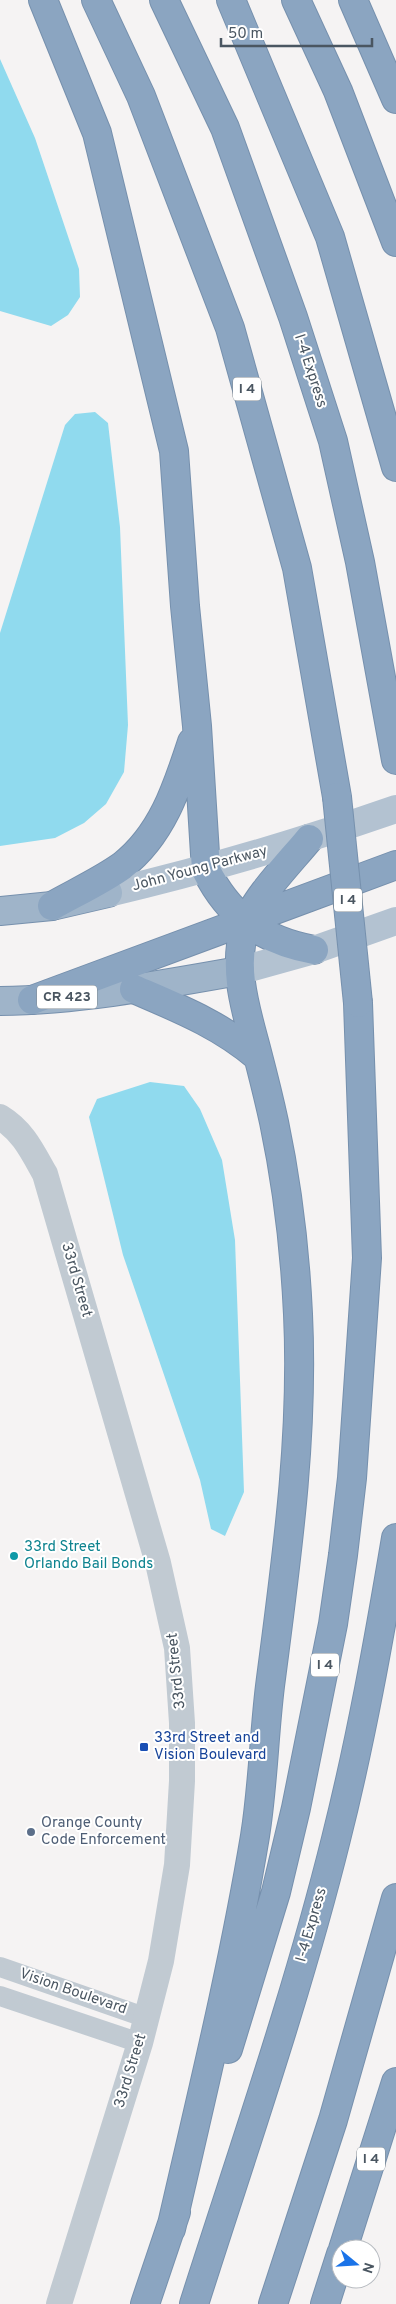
<svg xmlns="http://www.w3.org/2000/svg" width="396" height="2304" viewBox="0 0 396 2304" font-family="Overpass,sans-serif">
  <style>
    .water { fill: #90daee }
    .lines { fill: none; stroke-linecap: round; stroke-linejoin: round }
    .trunk-casing { stroke: #7690ad; stroke-width: 30 }
    .motorway-casing { stroke: #7690ad; stroke-width: 30 }
    .minor { stroke: #c1cad2; stroke-width: 20 }
    .tertiary { stroke: #c1cad2; stroke-width: 26 }
    .primary { stroke: #b3c2d1; stroke-width: 28 }
    .trunk { stroke: #9fb4c9; stroke-width: 28 }
    .motorway { stroke: #8ba5c1; stroke-width: 28 }
    .motorway-bridge-casing { stroke: #7690ad; stroke-width: 30; stroke-linecap: butt }
    .motorway-bridge { stroke: #8ba5c1; stroke-width: 28 }
    .culture-dot { fill: #0f9aa8; stroke: #fff; stroke-width: 2 }
    .transit-dot { fill: #1a4fb4; stroke: #fff; stroke-width: 2 }
    .service-dot { fill: #5c6f8a; stroke: #fff; stroke-width: 2 }
    .labels { text-anchor: middle; dominant-baseline: central; stroke-width: 4; stroke-linejoin: round; paint-order: stroke }
    .shield { fill: #fff; stroke: #808990; stroke-width: 1 }
    .shield-label { font-size: 14px; font-weight: bold; fill: #4a5661 }
    .street-label { font-size: 15px; fill: #4a5661; stroke: #fff }
    .culture-label { font-size: 15px; fill: #0d838f; stroke: #fff; text-anchor: start }
    .transit-label { font-size: 15px; fill: #164399; stroke: #fff; text-anchor: start }
    .service-label { font-size: 15px; fill: #4e5e75; stroke: #fff; text-anchor: start }
  </style>
  <rect width="100%" height="100%" fill="#f5f3f3"/>
  <!-- water -->
  <path class="water" d="M0 59 35 138 79 269 80 297 68 315 51 326 0 311Z
    M95 412 108 423 120 527 128 725 124 772 106 804 84 823 55 838 0 846V633L65 425 75 414Z
    M150 1082 184 1086 200 1109 222 1160 235 1240 244 1492 225 1536 211 1529 200 1480 123 1255 89 1117 97 1099Z"/>
  <g class="lines">
    <defs>
      <path id="trunk" d="M0 911 52 906 108 893
        M0 1001C80 1000 160 985 239 971"/>
      <path id="motorway" d="M43 0 97 133 174 451 185 606 197 726 206 870C229 916 263 941 314 950
        M96 0 141 96 230 328 297 568 337 797
        M164 0 225 128 293 317 333 441 360 562 396 760
        M231 0 330 237 396 467
        M296 0 338 91 396 242
        M353 0 396 99
        M52 906C75 893 101 881 122 866 162 835 177 788 192 742
        M134 989C178 1008 221 1025 258 1057
        M32 1000 396 865
        M228 2049 276 1892 296 1808 333 1624 343 1555 352 1478 367 1258 358 1003
        M171 2229C201 2098 233 1968 255 1836 263 1786 264 1735 270 1686 286 1562 304 1439 298 1314 295 1250 287 1184 274 1122 269 1099 263 1075 257 1052 246 1010 232 970 245 926 253 900 291 861 309 839
        M343 2249 396 2082
        M145 2304 176 2212
        M194 2304C243 2150 297 1996 336 1839 361 1740 379 1639 396 1538
        M273 2304 333 2120 396 1898
        M325 2304 341 2254"/>
    </defs>
    <!-- trunk casing -->
    <use href="#trunk" class="trunk-casing"/>
    <!-- motorway casing -->
    <use href="#motorway" class="motorway-casing"/>
    <!-- minor -->
    <path class="minor" d="M0 1967 147 2018
      M0 1996 140 2043"/>
    <!-- tertiary -->
    <path class="tertiary" d="M0 1117C23 1131 32 1151 45 1174L158 1563 177 1648 182 1723V1781L177 1865 161 1961 140 2043 59 2304"/>
    <!-- primary -->
    <path class="primary" d="M108 893C206 870 301 842 396 809
      M239 971 314 950 396 921"/>
    <!-- trunk -->
    <use href="#trunk" class="trunk"/>
    <!-- motorway -->
    <use href="#motorway" class="motorway"/>
    <defs>
      <path id="motorway-bridge" d="M337 797 358 1003"/>
    </defs>
    <!-- motorway-bridge casing -->
    <use href="#motorway-bridge" class="motorway-bridge-casing"/>
    <!-- motorway-bridge -->
    <use href="#motorway-bridge" class="motorway-bridge"/>
  </g>
  <!-- markers -->
  <circle class="culture-dot" cx="14" cy="1556" r="5"/>
  <rect class="transit-dot" x="139" y="1742" width="10" height="10" rx="2.5"/>
  <circle class="service-dot" cx="31" cy="1832" r="5"/>
  <g class="labels">
    <!-- shield labels -->
    <g class="shield">
      <rect x="233" y="377.5" width="28" height="23" rx="4"/>
      <rect x="334" y="888.5" width="28" height="23" rx="4"/>
      <rect x="37" y="985.5" width="60" height="23" rx="4"/>
      <rect x="311" y="1653.5" width="28" height="23" rx="4"/>
      <rect x="357" y="2147.5" width="28" height="23" rx="4"/>
    </g>
    <g class="shield-label">
      <text x="247" y="389">I 4</text>
      <text x="348" y="900">I 4</text>
      <text x="67" y="997">CR 423</text>
      <text x="325" y="1665">I 4</text>
      <text x="371" y="2159">I 4</text>
    </g>
    <!-- street labels -->
    <g class="street-label">
      <text transform="translate(310 371) rotate(72)">I-4 Express</text>
      <text transform="translate(200 869) rotate(-15)">John Young Parkway</text>
      <text transform="translate(76 1280) rotate(74)">33rd Street</text>
      <text transform="translate(177 1671) rotate(-96)">33rd Street</text>
      <text transform="translate(312 1925) rotate(-74)">I-4 Express</text>
      <text transform="translate(73 1992) rotate(19)">Vision Boulevard</text>
      <text transform="translate(131 2071) rotate(-73)">33rd Street</text>
    </g>
    <!-- culture labels -->
    <g class="culture-label">
      <text x="24" y="1547">33rd Street<tspan x="24" dy="17">Orlando Bail Bonds</tspan></text>
    </g>
    <!-- transit labels -->
    <g class="transit-label">
      <text x="154" y="1738">33rd Street and<tspan x="154" dy="17">Vision Boulevard</tspan></text>
    </g>
    <!-- service labels -->
    <g class="service-label">
      <text x="41" y="1823">Orange County<tspan x="41" dy="17">Code Enforcement</tspan></text>
    </g>
  </g>
  <!-- north arrow -->
  <g transform="translate(356 2264) rotate(108)"><circle r="24" fill="#ffffff" stroke="#b7bbc0"/>
  <path d="M0-4L9 19L0 12L-9 19Z" fill="#1a73e8"/>
  <text y="-8" font-size="14" font-weight="bold" text-anchor="middle" fill="#4a5661">N</text>
  </g>
  <!-- scale -->
  <path d="M221 38v8h151v-8" fill="none" stroke="#4a5661" stroke-width="2.5"/>
  <text x="228" y="38" font-size="15" fill="#4a5661" stroke="#ffffff" stroke-width="4" paint-order="stroke">50 m</text>
</svg>
